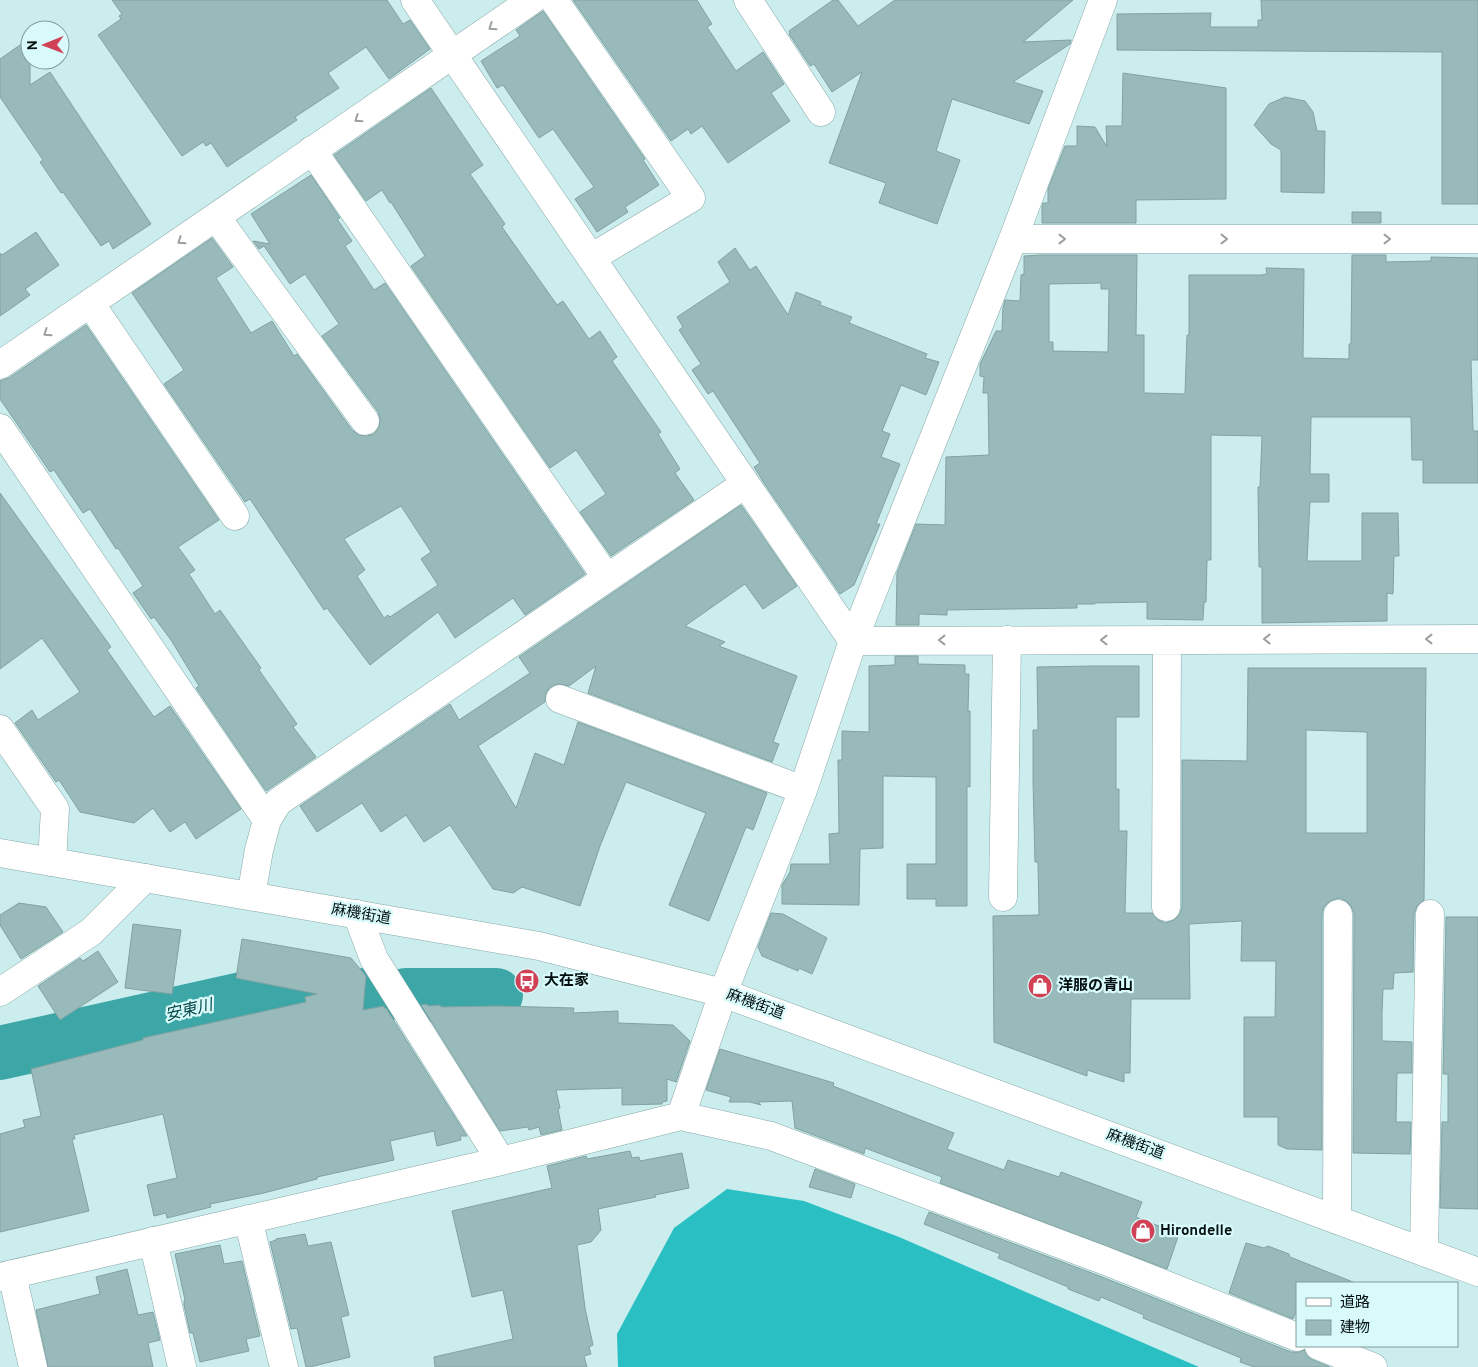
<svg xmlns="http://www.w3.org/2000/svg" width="1478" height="1367" viewBox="0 0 1478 1367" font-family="Overpass,'Noto Sans JP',sans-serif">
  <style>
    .forest { fill: #2ac0c3 }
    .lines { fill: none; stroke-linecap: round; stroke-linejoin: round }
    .river { stroke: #3da6a7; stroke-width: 54 }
    .building { fill: #99baba; stroke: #82a2a2; fill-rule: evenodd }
    .minor-casing { stroke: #87a7a8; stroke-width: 29 }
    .tertiary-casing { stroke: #87a7a8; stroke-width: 29 }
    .minor { stroke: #fff; stroke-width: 28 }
    .tertiary { stroke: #fff; stroke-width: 28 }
    .oneway { stroke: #9b9f9f }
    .labels { text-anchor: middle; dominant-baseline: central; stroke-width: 4.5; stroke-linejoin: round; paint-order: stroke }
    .street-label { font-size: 15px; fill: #040f10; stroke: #d8fafa }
    .poi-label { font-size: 15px; font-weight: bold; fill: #040f10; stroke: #d8fafa; text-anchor: start }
    .water-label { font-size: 16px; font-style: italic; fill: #024546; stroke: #d8fafa }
  </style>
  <rect width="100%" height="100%" fill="#cbeded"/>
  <!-- forest -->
  <path class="forest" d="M727 1189 804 1201 899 1237 1199 1367H618L617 1334 674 1228Z"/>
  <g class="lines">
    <!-- river -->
    <path class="river" d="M406 995H496
      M0 1053 255 996 381 995"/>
  </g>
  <!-- building -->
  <path class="building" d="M112 0H387L403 24 410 20 430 49 389 79 366 47 328 73 339 88 295 117 297 120 227 167 211 143 206 146 203 142 182 156 98 35 121 19 119 16 122 14Z
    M573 0H697L712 24 707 27 736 71 763 52 784 84 771 93 790 121 728 163 702 126 691 134 688 129 671 141Z
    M833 0H838L858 26 895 0H1073L1023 42 1071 40 1070 44 1013 82 1043 91 1029 124 952 99 936 151 960 160 937 224 879 203 886 183 829 163 862 72 832 92 814 64 810 66 789 34 790 33 789 31Z
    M1261 0H1478V204H1442V52L1117 50V14L1211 13 1210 27H1258V20H1262Z
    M543 11 645 159 643 160 659 185 625 207 628 212 597 232 575 199 594 187 553 129 539 138 503 85 497 88 481 61 520 36 516 30Z
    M30 38V85L50 72 151 224 113 249 109 241 101 246 63 192 61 193 40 162 43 160 0 97V59Z
    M1123 73 1226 88V199L1136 200V223H1042V207L1043 203H1048V189L1065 146H1077V126L1095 127 1107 147 1106 126H1122Z
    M431 88 483 165 470 174 505 224 502 227 557 305 563 301 589 339 600 331 617 357 612 361 661 432 658 434 680 469 675 473 694 500 611 556 580 512 606 494 576 450 550 468 411 266 425 256 391 202 390 203 382 190 366 201 334 155Z
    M1285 97 1305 101 1313 112 1317 131H1325L1324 193 1281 192V150L1271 144 1254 125 1269 104Z
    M311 175 340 218 337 219 352 241 345 246 374 290 385 283 585 574 525 615 513 598 455 638 438 612 370 665 327 608 324 610 250 499 245 502 164 384 184 370 132 293 212 238 233 267 216 278 251 333 272 321 294 356 297 354 352 430 359 435 367 436 374 434 379 427 380 419 378 412 322 336 339 324 305 274 290 284 264 246 259 249 253 241 270 244 251 214ZM401 506 431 552 421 559 438 585 390 617 388 615 384 618 357 576 365 570 344 539Z
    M1352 212H1381V223H1352Z
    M36 232 59 265 25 289 30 295 0 316V253L2 255Z
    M735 248 750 270 756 266 788 315 796 292 821 302 820 305 852 317 849 323 927 354 925 358 939 362 926 395 901 385 882 431 890 434 881 457 900 464 876 524H880L854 585 840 594 764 483 754 467 760 463 713 391 708 394 692 370 701 364 679 330 683 327 677 317 730 282 718 262Z
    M1041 255H1137L1136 335H1144V393L1185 394 1187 335H1189V275H1262L1267 274 1266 268 1304 269 1303 358 1349 359V344H1351L1352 255H1386V262L1431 261V257L1478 258V360H1471L1473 431H1478V483H1423V460H1412L1411 417H1311L1310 474H1329V502H1310L1307 561H1362V513H1398L1399 556H1394L1393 594 1387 593V621L1262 623V567H1259L1258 487H1260L1262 436 1211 435V560H1207L1206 602H1204L1203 620 1147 619V602L1095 603V604H1077V608L947 610V615L919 614V625H896L897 573 916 524 945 525 946 457 989 455 988 393H983L984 377 980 376V364L996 331H1002L1003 308 1005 300 1020 301 1021 275 1024 274V256ZM1101 283V289H1109L1108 352 1053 351V342H1049V284Z
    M86 325 219 520 178 547 195 570 189 574 215 614 220 610 261 668 259 670 297 724 293 727 316 757 266 791 196 688 199 686 171 640 154 617 151 619 133 593 143 586 118 548 116 549 90 509 83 513 54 470 50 472 0 399V381L9 378Z
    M0 493 111 647 107 650 154 717 170 706 241 809 196 839 185 822 170 832 153 808 134 823 80 812 59 780 56 782 15 723 32 710 38 720 80 692 42 638 0 669Z
    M741 505 797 586 763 609 745 584 685 626 725 642 719 646 797 676 773 742 779 744 772 762 588 693 596 666 569 686 558 684 550 687 546 693 545 702 478 746 516 808 535 753 564 765 578 722 767 793 753 830 746 827 709 921 669 905 706 813 626 782 600 846 580 906 522 887 513 893 493 889 450 825 424 842 406 815 381 832 362 803 317 832 300 806 450 704 459 720 530 673 519 657Z
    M895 656H918V664L965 665V674H969L968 711H970V787L967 786V906H936V899H907V864H936V777L883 776V848L860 849 859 905 782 904V885L790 872 791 864H830L829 834 839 833 838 760H842V731L869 732V666L895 665Z
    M1091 666H1139V717H1116V789H1119V831H1127L1125 913H1152L1158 920 1165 923 1174 920 1180 914 1182 907V760L1247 761 1248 668H1426L1424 900 1417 906 1414 914 1413 972 1394 973 1393 989H1383L1382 1014V1041L1412 1042V1073H1397L1396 1122H1411L1410 1154 1353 1153 1354 914 1351 906 1346 901 1339 898 1330 901 1324 907 1322 914V1150L1287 1149 1278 1145V1117H1244V1017H1275L1276 961H1241L1242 921 1189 924 1190 999H1131L1130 1073H1124V1082L1087 1070V1076L994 1042 993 916 1039 915 1038 862H1035L1033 780V730H1038L1037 667ZM1306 730 1367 732V833H1306Z
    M19 903 46 907 63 932 21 959 0 925V915Z
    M771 913 783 914 827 938 812 974 799 968 798 971 762 956 758 947Z
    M1446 917H1478V1209L1440 1208 1442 1122H1448V1074H1443Z
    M133 924 181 930 172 994 125 988Z
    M242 939 351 958 366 976 363 1010 384 1006V1008H386L467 1136H460L461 1140 437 1146 434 1131 390 1141 394 1160 317 1177V1179L264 1193 210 1204 211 1207 167 1218 166 1213 154 1216 147 1185 177 1178 163 1114 74 1135 75 1139H72L89 1211 0 1232V1134L25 1127 23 1120 41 1116 31 1069 143 1040V1038L306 1002 305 997 317 994 236 978Z
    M98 951 118 982 60 1020 38 986 80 958 83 961Z
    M427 1004 428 1006 440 1005 441 1007 499 1006 574 1008 573 1013 618 1011V1023L673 1025 690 1041 676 1082 667 1079V1101L662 1102V1104L622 1105V1088L556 1090 560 1108 558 1109 562 1130 541 1135 539 1127 529 1130 528 1127 500 1131 421 1005Z
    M720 1049 834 1083 833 1086 954 1133 947 1149 1004 1170 1008 1160 1059 1177 1061 1172 1142 1202 1136 1217 1179 1234 1167 1269 940 1183 942 1177 865 1148 864 1154 795 1128 792 1101 758 1102 761 1105 750 1102H729L731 1097 706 1090Z
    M630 1151 632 1158 639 1157 640 1161 682 1153 689 1188 655 1195 656 1197 598 1209 601 1230 591 1242 577 1245 585 1308 593 1345 589 1347 591 1354 584 1356 587 1367H435L434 1357 513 1339 503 1290 472 1297 452 1211 552 1188 547 1166 586 1156 587 1159Z
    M815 1169 855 1184 851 1198 809 1187Z
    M929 1212 1097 1275 1291 1352H1299L1304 1350 1307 1356 1313 1360 1330 1367H1254L1240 1362 1241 1358 1143 1318 1144 1315 1101 1297 1099 1301 1068 1289V1287L998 1258 1000 1254 924 1224Z
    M305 1234 308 1246 331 1242 349 1315 341 1317 350 1357 310 1367H306L297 1328 291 1329 270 1242 276 1240V1239Z
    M1246 1243 1264 1248 1268 1246 1289 1254 1290 1257 1353 1282 1352 1283H1297V1309L1293 1319 1229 1293Z
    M220 1245 224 1264 242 1261 260 1336 246 1339 249 1351 200 1362 193 1333H190L184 1305V1301L185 1300 175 1254Z
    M127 1269 138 1315 153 1312 160 1340 148 1343 153 1367H48L36 1310 100 1294 96 1277Z"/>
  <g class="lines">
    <defs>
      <path id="minor" d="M415 0 853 641 1478 639
        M554 0 691 198 591 258
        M748 0 821 112
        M312 150 607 578
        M216 217 365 421
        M1013 239H1478
        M90 303 235 516
        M0 365 532 0
        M0 428 267 820
        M560 699 803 790
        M0 729 55 809 52 862
        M251 896 259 850 267 820 278 802 745 484
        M1003 897 1007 640
        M1166 907 1167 640
        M357 914 374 959 501 1161
        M0 992 91 932 145 878
        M681 1116 723 993 803 790 853 641 1013 239 1103 0
        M248 1219 284 1367
        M1337 1220 1338 914
        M153 1241 182 1367
        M1424 1252 1430 914
        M12 1274 33 1367
        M0 1277 501 1161 681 1116 771 1136 1103 1260 1297 1337
        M1319 1346 1373 1367"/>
      <path id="tertiary" d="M0 853 539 946 723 993 1478 1272"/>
    </defs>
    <!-- minor casing -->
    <use href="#minor" class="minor-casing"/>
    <!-- tertiary casing -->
    <use href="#tertiary" class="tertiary-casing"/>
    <!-- minor -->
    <use href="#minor" class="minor"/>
    <!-- tertiary -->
    <use href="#tertiary" class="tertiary"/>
  </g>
  <!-- one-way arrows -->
  <defs><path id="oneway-chevron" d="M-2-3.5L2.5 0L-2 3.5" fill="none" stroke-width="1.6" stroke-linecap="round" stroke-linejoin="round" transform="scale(1.25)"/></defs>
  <g class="oneway">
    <use href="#oneway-chevron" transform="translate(492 27) rotate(146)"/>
    <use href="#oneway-chevron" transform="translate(358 119) rotate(146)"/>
    <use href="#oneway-chevron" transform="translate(1062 239)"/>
    <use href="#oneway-chevron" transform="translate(1224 239)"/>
    <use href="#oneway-chevron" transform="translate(1387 239)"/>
    <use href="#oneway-chevron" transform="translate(181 241) rotate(146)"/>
    <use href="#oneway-chevron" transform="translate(47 333) rotate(145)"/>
    <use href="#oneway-chevron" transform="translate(1267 639) rotate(180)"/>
    <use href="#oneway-chevron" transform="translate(1429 639) rotate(180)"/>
    <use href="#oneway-chevron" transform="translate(942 640) rotate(180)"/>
    <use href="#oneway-chevron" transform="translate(1104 640) rotate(180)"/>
  </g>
  <!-- icons -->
  <defs>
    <symbol id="bus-disc" viewBox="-11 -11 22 22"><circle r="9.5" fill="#d14155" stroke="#d8fafa"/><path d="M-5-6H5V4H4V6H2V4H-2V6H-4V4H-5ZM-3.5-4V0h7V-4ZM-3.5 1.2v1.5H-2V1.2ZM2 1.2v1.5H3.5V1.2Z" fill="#fff"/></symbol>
    <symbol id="shop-disc" viewBox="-11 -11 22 22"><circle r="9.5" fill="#d14155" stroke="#d8fafa"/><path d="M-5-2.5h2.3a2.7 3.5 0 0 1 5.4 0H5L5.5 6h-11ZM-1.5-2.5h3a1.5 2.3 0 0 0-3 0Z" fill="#fff"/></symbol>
  </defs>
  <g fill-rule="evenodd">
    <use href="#bus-disc" x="513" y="967" width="28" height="28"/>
    <use href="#shop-disc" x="1026" y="972" width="28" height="28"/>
    <use href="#shop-disc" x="1129" y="1217" width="28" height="28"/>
  </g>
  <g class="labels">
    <!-- street labels -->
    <g class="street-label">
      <text transform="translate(361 915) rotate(10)">麻機街道</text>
      <text transform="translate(755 1005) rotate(20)">麻機街道</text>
      <text transform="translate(1135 1145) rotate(20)">麻機街道</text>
    </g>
    <!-- poi labels -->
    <g class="poi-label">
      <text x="544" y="981">大在家</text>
      <text x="1058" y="986">洋服の青山</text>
      <text x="1160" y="1231">Hirondelle</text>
    </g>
    <!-- water labels -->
    <g class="water-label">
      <text transform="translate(189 1011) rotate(-13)">安東川</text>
    </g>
  </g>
  <!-- legend -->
  <rect x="1296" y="1282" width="162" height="65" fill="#d8fafa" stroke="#839c9c"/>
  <rect x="1306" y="1298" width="25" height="8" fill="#ffffff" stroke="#839c9c"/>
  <text x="1340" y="1307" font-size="15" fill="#040f10">道路</text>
  <rect x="1306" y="1320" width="25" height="15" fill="#99baba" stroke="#839c9c"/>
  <text x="1340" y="1332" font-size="15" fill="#040f10">建物</text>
  <!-- north arrow -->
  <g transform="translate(45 45) rotate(269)"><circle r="24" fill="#d8fafa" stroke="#839c9c"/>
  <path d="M0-4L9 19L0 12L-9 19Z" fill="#d14155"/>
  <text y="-8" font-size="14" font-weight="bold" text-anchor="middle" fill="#040f10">N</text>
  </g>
</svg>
